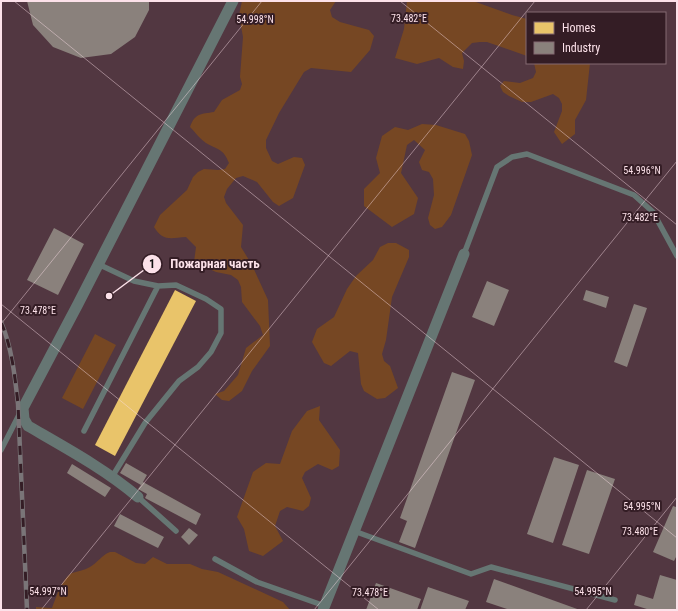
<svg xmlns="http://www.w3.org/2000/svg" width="678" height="611" viewBox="0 0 678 611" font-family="'Roboto Condensed',sans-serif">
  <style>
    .green { fill: #764723 }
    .homes { fill: #e9c46a }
    .industry { fill: #8a817c }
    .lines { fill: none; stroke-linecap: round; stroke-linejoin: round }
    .lane { stroke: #667673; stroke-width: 5.5 }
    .street { stroke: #667673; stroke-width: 11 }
    .rail-casing { stroke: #7a7578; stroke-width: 4.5 }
    .rail { stroke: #341d25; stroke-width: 3; stroke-dasharray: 9; stroke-linecap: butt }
    .ticks { fill: none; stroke: #fce1e9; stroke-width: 1; stroke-opacity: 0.45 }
    .ticks-label { font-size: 10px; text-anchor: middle; fill: #fce1e9; stroke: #341d25; stroke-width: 4; stroke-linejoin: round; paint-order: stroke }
    .leader { fill: none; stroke: #fce1e9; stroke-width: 1.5 }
    .callout-dot { fill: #fce1e9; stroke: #341d25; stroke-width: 1.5 }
    .mark-label { font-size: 12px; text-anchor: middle; font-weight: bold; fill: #111 }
    .callout-label { font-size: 13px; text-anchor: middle; font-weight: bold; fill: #fce1e9; stroke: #341d25; stroke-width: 4; stroke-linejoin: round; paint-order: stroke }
  </style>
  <rect width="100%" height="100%" fill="#523741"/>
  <!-- green -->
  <path class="green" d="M242 1H336L330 10 332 17 340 22 369 30 374 36 370 50 351 72 311 68 304 72 279 113 266 140V148L272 161 278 164 294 157 302 158 305 165 293 198 279 206 273 202 257 182 243 176 236 178 227 189 224 197 226 203 243 225 241 247 252 265 268 300 270 346 252 371 242 391 229 401 222 400 215 394 224 391 238 375 246 348 263 335 260 326 242 302 241 287 238 280 231 275 216 272 194 262 196 247 186 237C171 238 163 242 154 227L160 215 187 190 193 177 198 172 204 169 218 170 225 169 229 163C223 148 218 150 206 143 200 139 195 132 190 127 195 113 201 114 214 112L222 100 240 90 242 84 240 77 243 37 239 15Z
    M407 1H473L512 15 527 19V56L487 42H480L472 43 462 53 464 61 463 69 453 67 439 58 417 64 395 58 404 29Z
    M534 63H590L586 100 575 120V134L562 144 554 132 562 111V104L559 98 553 94 531 102H522L509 96 503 92 500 86 504 81 520 83 533 78 536 72Z
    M422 124 436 125 465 134 469 141 472 155 451 215 442 227 435 229 430 225 428 218 434 195 433 179 429 172 422 170 419 162 425 150 414 140 407 145 401 173 418 198 414 214 392 227 364 206V189L380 173 376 158 382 136 395 127 408 130Z
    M388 243H396L409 250V257L392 297 386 340 382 354 384 361 390 366 398 388 385 398 377 399 364 391 361 384 358 353 350 351 331 366 324 363 312 342 317 329 334 317 347 289 356 276 373 260 380 247Z
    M95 334 116 345 83 409 62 398Z
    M320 406 319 420 340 450 339 466 332 470 318 464 305 472 302 478 311 498 309 506 303 511 287 507 280 511 275 526 283 541 263 556 249 551 244 529 237 517 253 472 266 463 280 464 292 431 307 411Z
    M110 552H115L136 563 145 564 153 557 167 564H190L202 569 218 572 283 602 290 610H36V607L52 608C56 598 62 578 72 573 78 571 85 570 90 567 97 563 102 555 110 552Z"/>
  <!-- homes -->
  <path class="homes" d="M175 290 196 301 115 456 95 445Z"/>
  <!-- industry -->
  <path class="industry" d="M27 1H149V10L135 37 111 54 81 58 53 47 33 25Z
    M54 228 84 244 58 295 27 280Z
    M487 281 509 290 494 326 472 317Z
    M586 290 609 297 606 308 583 300Z
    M634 304 647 308 627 367 614 362Z
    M452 372 475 380 415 548 399 542 407 521 400 518Z
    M554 457 579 465 553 543 527 534Z
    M126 463 147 475 143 482 201 514 196 525 145 498 147 494 138 489 141 485 120 473Z
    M72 464 111 488 105 497 67 473Z
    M587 470 615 479 589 554 562 545Z
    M677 505V555L674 561 653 552 673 506 676 507Z
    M120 514 164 537 158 548 114 526Z
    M189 528 198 535 189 545 181 537Z
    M660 575 677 580V610H650L634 605 637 594 653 599Z
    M494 579 580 610H510L486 602Z
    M376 583 421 599 417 610H366Z
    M428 587 469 601 465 610H420Z"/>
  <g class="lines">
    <!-- lane -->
    <path class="lane" d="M464 254 497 167 512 157 527 154 634 195 653 212 677 256
      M98 264 134 281 158 286 176 285 206 299 221 309V333L211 352 198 367 179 381 145 423 112 477
      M84 431 158 286
      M1 450 21 411
      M138 497 176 531
      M354 531 471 574 491 567 615 600
      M215 559 257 582 325 606"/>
    <!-- street -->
    <path class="street" d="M138 497C105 469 66 448 28 426L24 419 23 408 78 304 233 1
      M323 610 464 254"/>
    <defs>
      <path id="rail" d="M1 322C12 348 15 377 18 404L27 610"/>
    </defs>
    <!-- rail casing -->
    <use href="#rail" class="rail-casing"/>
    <!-- rail -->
    <use href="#rail" class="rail"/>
  </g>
  <!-- ticks -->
  <path class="ticks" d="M14 1 677 538M400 1 677 225M1 304 379 610M1 324 262 1M41 610 535 1M314 610 677 161M586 610 677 497"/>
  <g class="ticks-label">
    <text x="409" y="22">73.482°E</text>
    <text x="255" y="23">54.998°N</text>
    <text x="642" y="174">54.996°N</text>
    <text x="640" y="221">73.482°E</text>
    <text x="38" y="314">73.478°E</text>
    <text x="642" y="510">54.995°N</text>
    <text x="640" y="535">73.480°E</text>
    <text x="48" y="595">54.997°N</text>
    <text x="593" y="595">54.995°N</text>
    <text x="370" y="596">73.478°E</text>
  </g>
  <!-- callouts -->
  <path class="leader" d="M109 296L152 264"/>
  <g class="callout-dot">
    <circle cx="109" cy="296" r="4"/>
    <circle cx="152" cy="264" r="10"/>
  </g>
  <g class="mark-label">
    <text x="152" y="268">1</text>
  </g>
  <g class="callout-label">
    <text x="215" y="268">Пожарная часть</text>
  </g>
  <!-- border -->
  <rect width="678" height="611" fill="none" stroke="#fce1e9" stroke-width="4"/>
  <!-- legend -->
  <rect x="526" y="12" width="140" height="52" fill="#341d25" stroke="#846b73"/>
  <rect x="534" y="22" width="20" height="12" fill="#e9c46a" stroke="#846b73"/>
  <text x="562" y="32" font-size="12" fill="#fce1e9">Homes</text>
  <rect x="534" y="42" width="20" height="12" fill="#8a817c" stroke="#846b73"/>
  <text x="562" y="52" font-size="12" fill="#fce1e9">Industry</text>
</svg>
